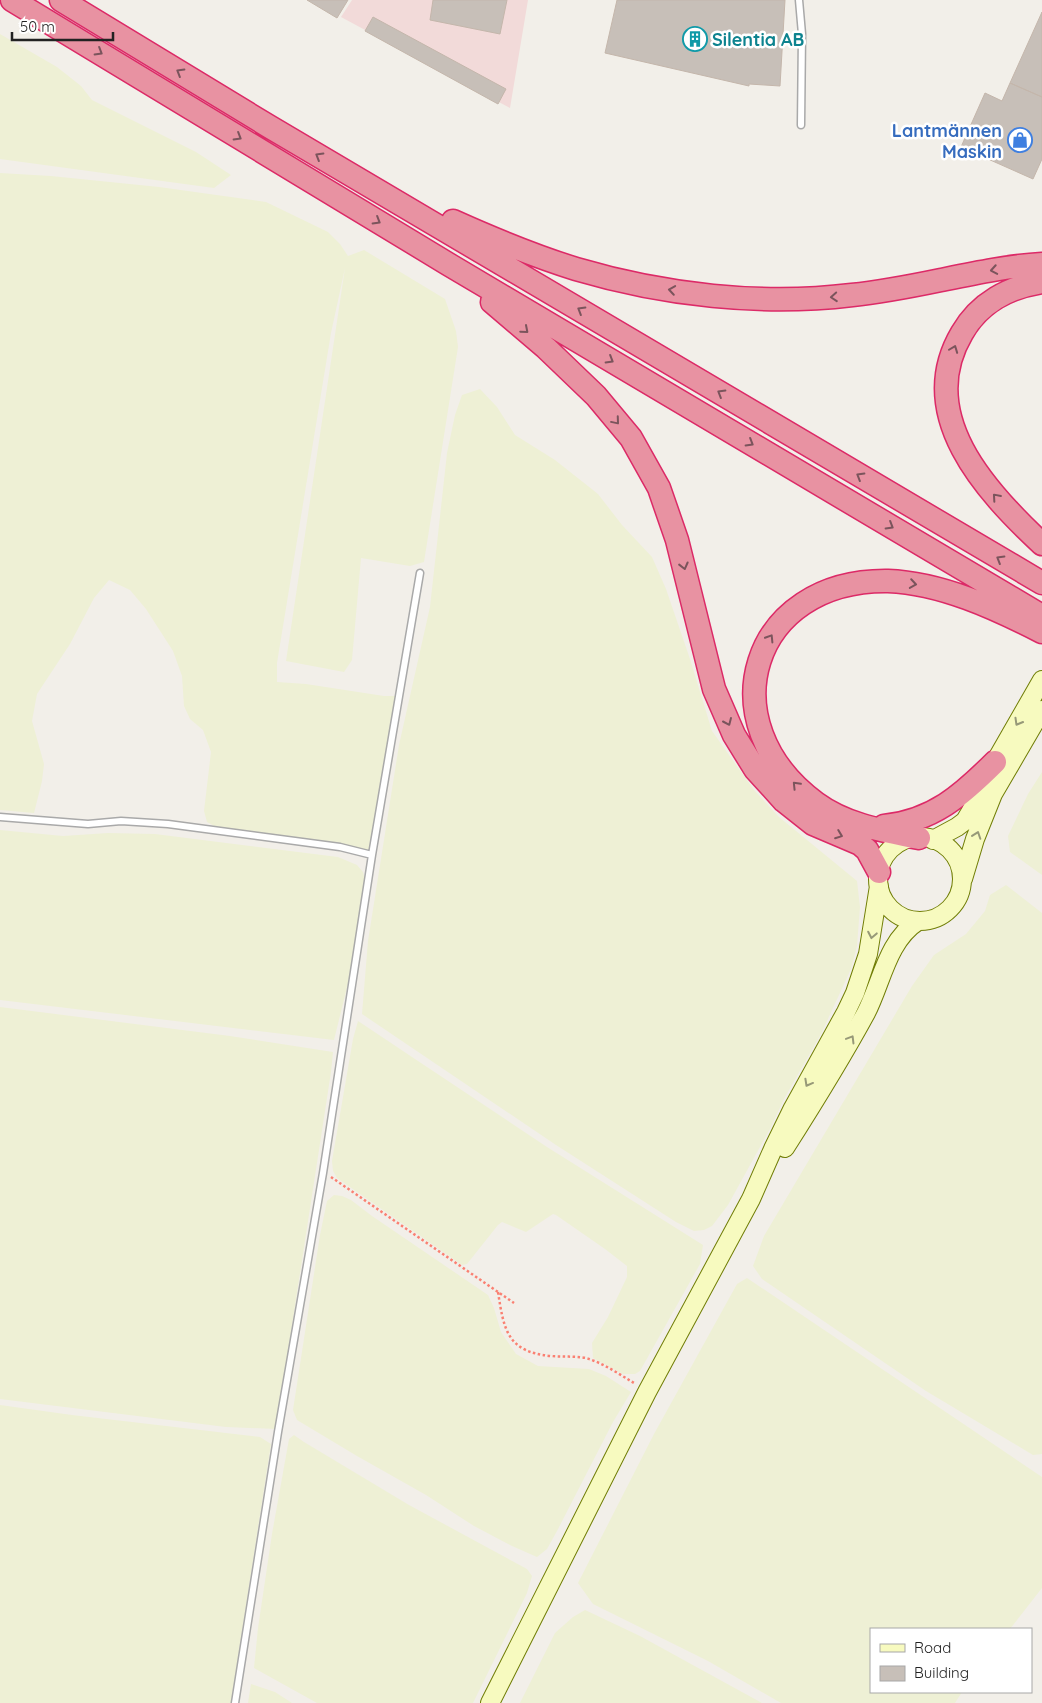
<svg xmlns="http://www.w3.org/2000/svg" width="1042" height="1703" viewBox="0 0 1042 1703" font-family="Quicksand,sans-serif">
  <style>
    .commercial { fill: #f2dad9 }
    .farmland { fill: #eef0d5 }
    .building { fill: #c7bfb8; stroke: #c4b6ab }
    .lines { fill: none; stroke-linecap: round; stroke-linejoin: round }
    .lane-casing { stroke: #a9a9a9; stroke-width: 9 }
    .secondary-casing { stroke: #707d05; stroke-width: 20 }
    .highway-casing { stroke: #dc2a67; stroke-width: 25 }
    .path { stroke: #fa8072; stroke-width: 2.5; stroke-dasharray: 2.5 2.5; stroke-linecap: butt }
    .lane { stroke: #fff; stroke-width: 6 }
    .secondary { stroke: #f7fabf; stroke-width: 18 }
    .highway { stroke: #e892a2; stroke-width: 22 }
    .oneway { stroke: #7b545c }
    .oneway2 { stroke: #979978 }
    .labels { text-anchor: middle; dominant-baseline: central; stroke-width: 5; stroke-linejoin: round; paint-order: stroke }
    .culture-label { font-size: 18px; font-weight: bold; fill: #0d838f; stroke: #fff; text-anchor: start }
    .shop-label { font-size: 18px; font-weight: bold; fill: #366cbe; stroke: #fff; text-anchor: end }
  </style>
  <rect width="100%" height="100%" fill="#f2efe9"/>
  <!-- commercial -->
  <path class="commercial" d="M352 0H528L510 108 341 17Z"/>
  <!-- farmland -->
  <path class="farmland" d="M0 34 57 67 81 86 92 100 196 152 231 175 214 188 0 159Z
    M0 173 51 176 159 187 266 202 328 232 340 244 348 256 364 250 445 299 456 331 458 347 424 562 410 566 361 558 352 660 344 672 286 661 345 268 331 333 277 663V682L306 684 384 696H396L370 850 322 842 218 828 207 822 204 811 211 752 203 730 190 719 184 706 182 676 173 651 146 609 130 590 109 580 94 598 70 644 37 694 32 721 44 764 42 781 34 813 0 810Z
    M480 389 497 407 515 435 555 460 598 494 622 525 652 557 666 589 690 659 712 731 754 790 779 817 857 881 860 907 857 946 851 969 821 1034 784 1099 770 1129 728 1205 712 1226 704 1230 694 1231 676 1222 556 1145 362 1014 368 941 399 745 430 607 447 453 455 415 462 395Z
    M1042 772V875L1010 852 1008 836 1028 794Z
    M0 830 63 836 108 833 155 834 338 857 357 865 363 872 365 881 353 963 334 1040 0 1000Z
    M1006 885 1042 913V1454L1033 1455 926 1391 762 1279 753 1266 764 1236 912 986 934 955 966 934 985 911 990 895Z
    M0 1007 230 1036 333 1052 331 1072 276 1429 226 1427 0 1399Z
    M358 1021 547 1147 703 1245 700 1264 640 1371 635 1374H623L593 1358 592 1343 608 1317 627 1277V1266L605 1249 556 1215 553 1214 526 1232 502 1222 498 1225 467 1264 462 1265 337 1178 333 1171 332 1161 353 1039Z
    M334 1195 342 1196 351 1200 372 1216 488 1295 494 1308 501 1332 516 1354 538 1366 589 1369 606 1376 631 1392 613 1422 557 1531 547 1549 537 1557 512 1546 474 1526 426 1495 357 1456 297 1420 293 1410 320 1235 327 1201Z
    M747 1278 1042 1477V1588L1010 1629H871V1692H962L955 1703H781L708 1661 593 1604 578 1583 654 1434 737 1284Z
    M0 1405 72 1415 260 1437 271 1444 231 1703H0Z
    M294 1435 304 1442 409 1505 527 1569 532 1576 527 1593 473 1703H317L254 1668 258 1628 272 1534 289 1439Z
    M585 1610 640 1636 762 1703H520L555 1633 573 1617Z
    M251 1684 275 1692 292 1703H248Z"/>
  <!-- building -->
  <path class="building" d="M307 0H348L337 18Z
    M433 0H507L500 34 430 20Z
    M617 0H785L780 86 749 84V86L605 53Z
    M1042 12V97L1010 83Z
    M373 17 506 89 498 104 365 31Z
    M1010 83 1042 97V159L1033 179 961 147 985 93 1002 101Z"/>
  <g class="lines">
    <defs>
      <path id="lane" d="M799 0 802 34 801 125
        M0 817 88 824 121 821 168 824 340 847 372 855
        M235 1703 278 1432 323 1173 372 855 420 573"/>
      <path id="secondary" d="M878 879a42 42 0 1 1 84 0a42 42 0 1 1-84 0Z
        M933 840 957 827 965 821 971 811 995 762 1042 680
        M963 879 975 839 993 794 1042 710
        M785 1148C813 1104 841 1059 866 1013 882 982 887 941 918 921
        M490 1703 647 1392 751 1199 773 1149 793 1108 846 1012 855 993 868 954 879 886"/>
      <path id="highway" d="M12 0 448 264 1042 616
        M61 0 270 127 1042 583
        M453 221C493 239 534 256 576 269 664 295 761 306 852 295 882 292 912 286 941 280 975 273 1008 266 1042 264
        M1042 282C1009 287 979 303 962 333 914 414 985 491 1042 544
        M492 302 546 348 596 396 631 438 659 488 677 540 714 689 734 735 755 769 784 801 813 824 860 844 867 850 879 872
        M884 826C933 821 962 795 995 762
        M919 838C883 831 846 825 816 803 707 723 750 579 888 581 941 583 995 608 1042 632"/>
    </defs>
    <!-- lane casing -->
    <use href="#lane" class="lane-casing"/>
    <!-- secondary casing -->
    <use href="#secondary" class="secondary-casing"/>
    <!-- highway casing -->
    <use href="#highway" class="highway-casing"/>
    <!-- path -->
    <path class="path" d="M331 1177 514 1303
      M498 1292C504 1330 507 1352 551 1356 563 1357 574 1356 586 1358 603 1363 619 1374 634 1383"/>
    <!-- lane -->
    <use href="#lane" class="lane"/>
    <!-- secondary -->
    <use href="#secondary" class="secondary"/>
    <!-- highway -->
    <use href="#highway" class="highway"/>
  </g>
  <!-- one-way arrows -->
  <defs><path id="oneway-chevron" d="M-2-3.5L2.5 0L-2 3.5" fill="none" stroke-width="1.6" stroke-linecap="round" stroke-linejoin="round" transform="scale(1.25)"/></defs>
  <g class="oneway">
    <use href="#oneway-chevron" transform="translate(99 52) rotate(31)"/>
    <use href="#oneway-chevron" transform="translate(180 72) rotate(-149)"/>
    <use href="#oneway-chevron" transform="translate(238 137) rotate(31)"/>
    <use href="#oneway-chevron" transform="translate(319 156) rotate(-149)"/>
    <use href="#oneway-chevron" transform="translate(377 221) rotate(31)"/>
    <use href="#oneway-chevron" transform="translate(994 270) rotate(170)"/>
    <use href="#oneway-chevron" transform="translate(672 290) rotate(-171)"/>
    <use href="#oneway-chevron" transform="translate(834 297) rotate(176)"/>
    <use href="#oneway-chevron" transform="translate(581 310) rotate(-149)"/>
    <use href="#oneway-chevron" transform="translate(525 330) rotate(41)"/>
    <use href="#oneway-chevron" transform="translate(954 349) rotate(-69)"/>
    <use href="#oneway-chevron" transform="translate(610 360) rotate(31)"/>
    <use href="#oneway-chevron" transform="translate(721 393) rotate(-149)"/>
    <use href="#oneway-chevron" transform="translate(616 421) rotate(50)"/>
    <use href="#oneway-chevron" transform="translate(750 443) rotate(31)"/>
    <use href="#oneway-chevron" transform="translate(860 476) rotate(-149)"/>
    <use href="#oneway-chevron" transform="translate(996 497) rotate(-131)"/>
    <use href="#oneway-chevron" transform="translate(890 526) rotate(31)"/>
    <use href="#oneway-chevron" transform="translate(1000 559) rotate(-149)"/>
    <use href="#oneway-chevron" transform="translate(684 566) rotate(76)"/>
    <use href="#oneway-chevron" transform="translate(913 584) rotate(9)"/>
    <use href="#oneway-chevron" transform="translate(770 638) rotate(-58)"/>
    <use href="#oneway-chevron" transform="translate(728 722) rotate(66)"/>
    <use href="#oneway-chevron" transform="translate(796 785) rotate(-134)"/>
    <use href="#oneway-chevron" transform="translate(839 835) rotate(21)"/>
  </g>
  <g class="oneway2">
    <use href="#oneway-chevron" transform="translate(1018 722) rotate(120)"/>
    <use href="#oneway-chevron" transform="translate(977 835) rotate(-71)"/>
    <use href="#oneway-chevron" transform="translate(872 935) rotate(101)"/>
    <use href="#oneway-chevron" transform="translate(851 1039) rotate(-59)"/>
    <use href="#oneway-chevron" transform="translate(808 1083) rotate(119)"/>
  </g>
  <!-- icons -->
  <defs>
    <symbol id="building-ring" viewBox="-11 -11 22 22"><circle r="9.5" fill="#fff" stroke="#0f9aa8" stroke-width="1.5"/><path d="M-4-6H4V6H1V3H-1V6H-4ZM-2.5-4.3h1.7v1.8h-1.7ZM.8-4.3h1.7v1.8H.8ZM-2.5-1h1.7V.8h-1.7ZM.8-1h1.7V.8H.8Z" fill="#0f9aa8"/></symbol>
    <symbol id="shop-ring" viewBox="-11 -11 22 22"><circle r="9.5" fill="#fff" stroke="#3f7fe0" stroke-width="1.5"/><path d="M-5-2.5h2.3a2.7 3.5 0 0 1 5.4 0H5L5.5 6h-11ZM-1.5-2.5h3a1.5 2.3 0 0 0-3 0Z" fill="#3f7fe0"/></symbol>
  </defs>
  <g fill-rule="evenodd">
    <use href="#building-ring" x="681" y="25" width="28" height="28"/>
    <use href="#shop-ring" x="1006" y="126" width="28" height="28"/>
  </g>
  <g class="labels">
    <!-- culture labels -->
    <g class="culture-label">
      <text x="712" y="39">Silentia AB</text>
    </g>
    <!-- shop labels -->
    <g class="shop-label">
      <text x="1002" y="130">Lantmännen<tspan x="1002" dy="21">Maskin</tspan></text>
    </g>
  </g>
  <!-- legend -->
  <rect x="870" y="1628" width="162" height="65" fill="#ffffff" stroke="#a7a7a7"/>
  <rect x="880" y="1644" width="25" height="8" fill="#f7fabf" stroke="#a7a7a7"/>
  <text x="914" y="1653" font-size="15" fill="#222222">Road</text>
  <rect x="880" y="1666" width="25" height="15" fill="#c7bfb8" stroke="#a7a7a7"/>
  <text x="914" y="1678" font-size="15" fill="#222222">Building</text>
  <!-- scale -->
  <path d="M12 32v8h101v-8" fill="none" stroke="#222222" stroke-width="2.5"/>
  <text x="20" y="32" font-size="15" fill="#222222" stroke="#ffffff" stroke-width="4" paint-order="stroke">50 m</text>
</svg>
